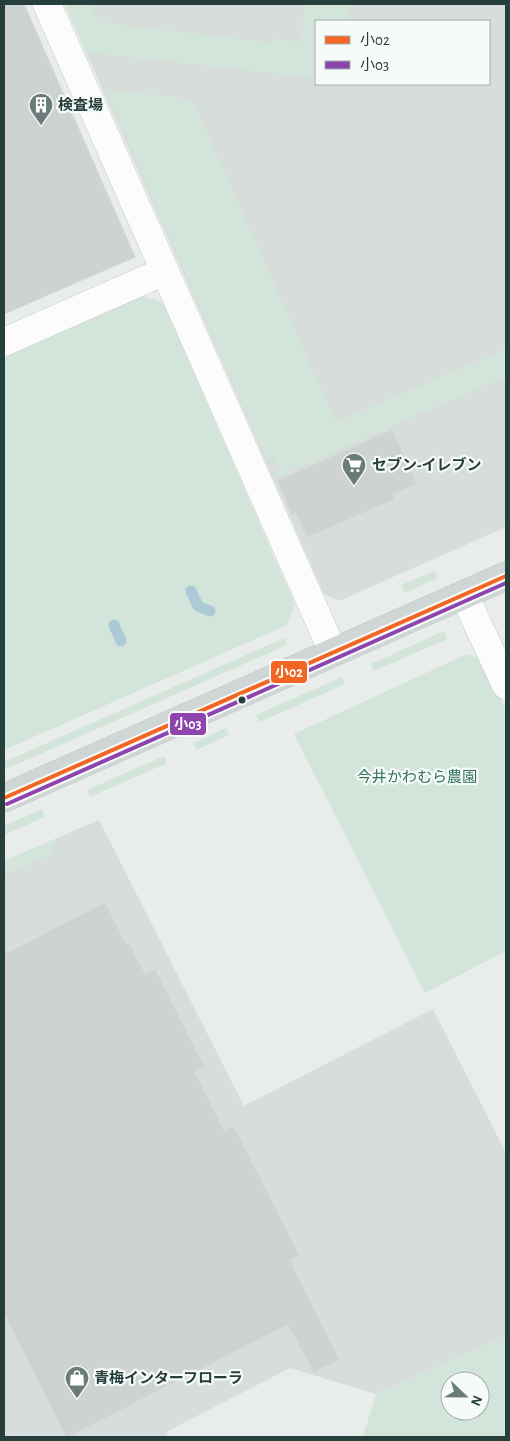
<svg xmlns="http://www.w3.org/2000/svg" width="510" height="1441" viewBox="0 0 510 1441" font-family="'Alegreya Sans','Noto Sans JP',sans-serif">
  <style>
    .built { fill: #d6dddb; fill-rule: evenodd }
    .green { fill: #d3e4da; fill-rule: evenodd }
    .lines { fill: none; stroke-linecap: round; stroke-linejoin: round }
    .stream { stroke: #acc9d6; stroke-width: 11 }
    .building { fill: #ced3d2; stroke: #d1d5d4 }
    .street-casing { stroke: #c5c9c8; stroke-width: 29 }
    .primary-casing { stroke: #c3cac9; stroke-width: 29 }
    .street { stroke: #fcfcfc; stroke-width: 28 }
    .primary { stroke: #d0d6d6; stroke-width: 28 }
    .bus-1-casing { stroke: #f6faf9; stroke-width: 8 }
    .bus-2-casing { stroke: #f6faf9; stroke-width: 8 }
    .bus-1 { stroke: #f26522; stroke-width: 4 }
    .bus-2 { stroke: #8e44ad; stroke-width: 4 }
    .bus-dot { fill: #263e3c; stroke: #f6faf9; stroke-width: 2 }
    .labels { text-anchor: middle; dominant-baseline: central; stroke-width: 4.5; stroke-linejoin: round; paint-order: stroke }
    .poi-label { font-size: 15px; font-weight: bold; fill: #263e3c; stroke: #f6faf9; text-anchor: start }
    .park-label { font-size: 15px; fill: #337257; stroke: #f6faf9 }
    .line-badge { stroke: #f6faf9; stroke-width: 2 }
    .badge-label { font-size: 14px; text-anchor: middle; font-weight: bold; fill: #fff }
  </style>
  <rect width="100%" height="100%" fill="#e8eceb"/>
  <!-- built -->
  <path class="built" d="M65 4H506V527L339 601 324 594ZM316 21H489V84H316Z
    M99 820 244 1106 433 1009 506 1153V1336L376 1394 290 1368 168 1431 166 1437H4V861Z"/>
  <!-- green -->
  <path class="green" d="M65 4H90L98 22 272 43V39L301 42 305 4H349L347 21H316V78L86 52Z
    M105 89 183 98 190 102 196 108 336 422 506 349V376L275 478 273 474 280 470 274 457 267 460Z
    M144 296 163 303 295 605 287 625 4 750V358Z
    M435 571 438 578 405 593 401 585Z
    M444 631 447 639 374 671 371 664Z
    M284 638 287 645 4 770V762Z
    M467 654 482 660 506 710V951L425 993 294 734Z
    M342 677 345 684 260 722 256 715Z
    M226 728 229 735 196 750 193 743Z
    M164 756 167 763 90 797 87 790Z
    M42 809 45 817 4 835V826Z
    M58 838 50 855 4 875V861Z
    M506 1336V1437H363L376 1394ZM450 1381H480V1411H450Z"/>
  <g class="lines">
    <!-- stream -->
    <path class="stream" d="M191 591 198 606 210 611
      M114 625 121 641"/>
  </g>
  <!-- building -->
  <path class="building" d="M4 4H24L135 257 4 314Z
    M392 430 416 484 392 494 394 499 307 537 296 512 292 514 278 481Z
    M105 903 126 945 129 944 145 975 155 970 204 1067 194 1072 224 1131 233 1126 299 1255 289 1260 339 1359 314 1372 288 1324 67 1437 4 1312V955Z"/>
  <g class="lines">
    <defs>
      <path id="street" d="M47 4 333 652
        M4 342 165 271
        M464 595 506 685"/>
      <path id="primary" d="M4 798 506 576"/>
    </defs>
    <!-- street casing -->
    <use href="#street" class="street-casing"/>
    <!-- primary casing -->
    <use href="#primary" class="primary-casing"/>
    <!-- street -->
    <use href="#street" class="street"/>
    <!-- primary -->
    <use href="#primary" class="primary"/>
    <defs>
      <path id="bus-1" d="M4 798 506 576"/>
      <path id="bus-2" d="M7 804 506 583"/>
    </defs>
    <!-- bus-1 casing -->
    <use href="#bus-1" class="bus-1-casing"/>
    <!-- bus-2 casing -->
    <use href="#bus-2" class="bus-2-casing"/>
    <!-- bus-1 -->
    <use href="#bus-1" class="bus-1"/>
    <!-- bus-2 -->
    <use href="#bus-2" class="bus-2"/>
  </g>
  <!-- icons -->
  <defs>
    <symbol id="building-pin" viewBox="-11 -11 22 30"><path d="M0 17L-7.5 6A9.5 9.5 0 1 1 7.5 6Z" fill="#6a7b79" stroke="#f6faf9"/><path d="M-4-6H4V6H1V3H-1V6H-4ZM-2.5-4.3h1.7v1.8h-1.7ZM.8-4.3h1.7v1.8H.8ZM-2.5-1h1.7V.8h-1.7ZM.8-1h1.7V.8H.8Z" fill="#fff"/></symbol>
    <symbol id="supermarket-pin" viewBox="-11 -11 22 30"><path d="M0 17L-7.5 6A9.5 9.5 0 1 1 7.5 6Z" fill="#6a7b79" stroke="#f6faf9"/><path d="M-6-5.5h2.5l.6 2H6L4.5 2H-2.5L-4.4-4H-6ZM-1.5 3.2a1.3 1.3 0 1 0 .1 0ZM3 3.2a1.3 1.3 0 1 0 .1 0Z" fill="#fff"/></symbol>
    <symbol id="shop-pin" viewBox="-11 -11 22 30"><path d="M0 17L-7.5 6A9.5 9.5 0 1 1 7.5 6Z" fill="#6a7b79" stroke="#f6faf9"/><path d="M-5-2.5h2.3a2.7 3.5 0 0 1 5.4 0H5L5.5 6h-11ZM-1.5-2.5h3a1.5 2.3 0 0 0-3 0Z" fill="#fff"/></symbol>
  </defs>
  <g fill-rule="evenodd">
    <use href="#building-pin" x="27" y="91" width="28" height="38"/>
    <use href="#supermarket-pin" x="340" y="451" width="28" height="38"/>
    <use href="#shop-pin" x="63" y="1364" width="28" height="38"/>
  </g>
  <!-- markers -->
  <circle class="bus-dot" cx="242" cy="700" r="4.5"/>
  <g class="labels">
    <!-- poi labels -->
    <g class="poi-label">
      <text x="58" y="105">検査場</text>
      <text x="372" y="465">セブン-イレブン</text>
      <text x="94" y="1378">青梅インターフローラ</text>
    </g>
    <!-- park labels -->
    <g class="park-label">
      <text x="417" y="777">今井かわむら農園</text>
    </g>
  </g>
  <g class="line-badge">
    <rect x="270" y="660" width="38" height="24" rx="5" fill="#f26522"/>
    <rect x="169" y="712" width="38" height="24" rx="5" fill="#8e44ad"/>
  </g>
  <g class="badge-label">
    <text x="289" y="677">小02</text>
    <text x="188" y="729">小03</text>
  </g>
  <!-- border -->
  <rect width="510" height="1441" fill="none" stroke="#263e3c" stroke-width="10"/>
  <!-- legend -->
  <rect x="315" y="20" width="175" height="65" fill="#f6faf9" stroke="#a3afad"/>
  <rect x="325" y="36" width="25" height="8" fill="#f26522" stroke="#a3afad"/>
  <text x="360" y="45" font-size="15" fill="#263e3c">小02</text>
  <rect x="325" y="61" width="25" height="8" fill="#8e44ad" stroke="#a3afad"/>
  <text x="360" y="70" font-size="15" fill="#263e3c">小03</text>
  <!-- north arrow -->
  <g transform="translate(465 1396) rotate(112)"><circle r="24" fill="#f6faf9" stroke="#a3afad"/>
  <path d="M0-4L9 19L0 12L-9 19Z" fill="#6a7b79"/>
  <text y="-8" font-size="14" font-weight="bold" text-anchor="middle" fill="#263e3c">N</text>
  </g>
</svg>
